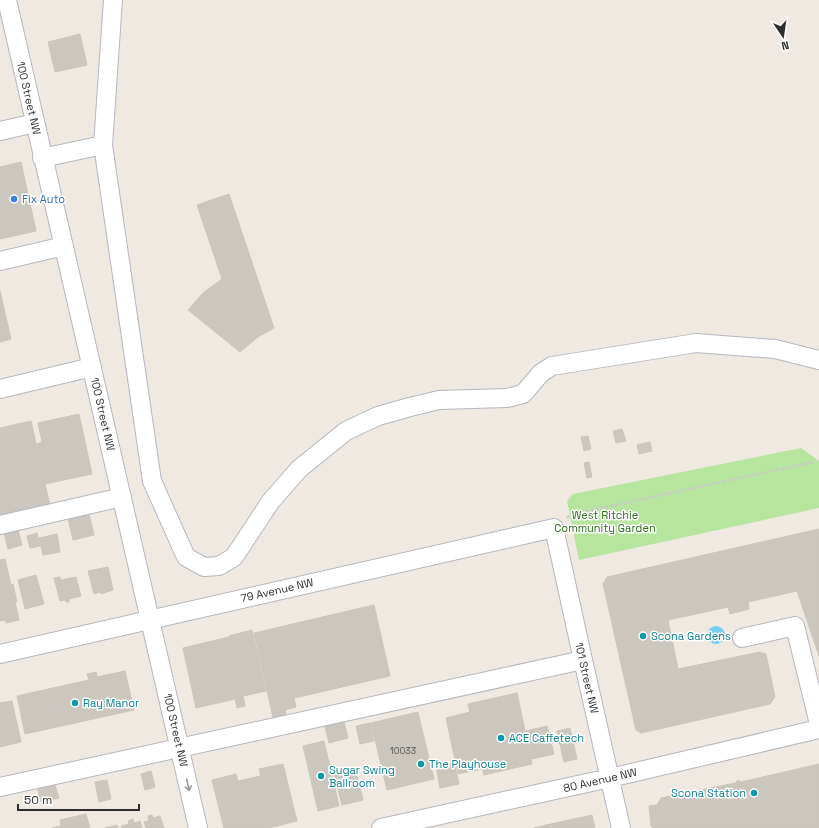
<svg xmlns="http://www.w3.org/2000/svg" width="819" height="828" viewBox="0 0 819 828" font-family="'Space Grotesk',sans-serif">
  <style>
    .green { fill: #b6e59e }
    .water { fill: #75cff0 }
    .building { fill: #cbc7bf; stroke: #cbc5ba }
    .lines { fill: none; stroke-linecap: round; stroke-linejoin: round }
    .minor-casing { stroke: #b4b7c1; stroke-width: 20 }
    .path { stroke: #c9c9c9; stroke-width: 2.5; stroke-dasharray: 3 2; stroke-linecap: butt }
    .minor { stroke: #fff; stroke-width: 18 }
    .oneway { stroke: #969696 }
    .shop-dot { fill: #3f7fe0; stroke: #fff; stroke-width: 1.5 }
    .culture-dot { fill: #0f9aa8; stroke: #fff; stroke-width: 1.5 }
    .labels { text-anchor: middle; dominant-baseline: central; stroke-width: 3; stroke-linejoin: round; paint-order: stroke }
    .number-label { font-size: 9px; fill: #555452 }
    .street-label { font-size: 11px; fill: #2e2e2e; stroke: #fff }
    .shop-label { font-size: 11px; fill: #366cbe; stroke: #fff; text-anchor: start }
    .park-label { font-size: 11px; fill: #2c6e1b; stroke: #fff }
    .culture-label { font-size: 11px; fill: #0d838f; stroke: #fff; text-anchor: start }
  </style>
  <rect width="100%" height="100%" fill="#efe9e1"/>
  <!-- green -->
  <path class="green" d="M801 448 819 461V508L579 560 567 501 573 494Z"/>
  <!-- water -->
  <path class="water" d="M707 635a9 9 0 1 1 18 0a9 9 0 1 1-18 0Z"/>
  <!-- building -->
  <path class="building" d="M80 34 87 65 55 72 48 42Z
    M21 162 36 231 0 239V167Z
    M229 194 274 328 258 337 240 352 188 310 203 293 222 279 197 205Z
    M0 291 11 339 0 342Z
    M79 414 92 474 45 484 50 505 0 517V428L31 421 36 444 42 442 38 423Z
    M622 429 626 441 616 443 613 431Z
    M588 436 591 449 584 451 581 437Z
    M650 442 652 451 639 454 637 445Z
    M589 462 592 477 587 478 584 463Z
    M89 514 94 535 73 540 68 519Z
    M819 529V656L797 591 748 602 749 609 730 614 728 607 668 620 678 669 760 652 766 654 775 697 770 704 641 733 636 730 603 584 607 577Z
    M18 530 22 545 8 549 4 533Z
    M37 533 40 546 30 548 27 536Z
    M57 534 60 552 43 555 39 538Z
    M5 559 11 585 13 584 17 602H15L19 620 6 623 5 620 0 621V560Z
    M108 567 113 590 101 594 100 592 94 594 88 571Z
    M36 575 44 604 25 609 18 580Z
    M60 577 61 580 76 577 81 596 69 599V602H66L65 600 60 601 54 578Z
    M374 605 390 676 294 698 296 707 285 710 287 719 274 722 254 633Z
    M252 630 266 691 243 696 245 706 237 708 235 699 196 708 183 648 229 637V636Z
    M125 671 134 710 25 734 17 696 89 680 87 674 96 672 97 677Z
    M517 693 532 764 484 775 468 704Z
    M12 701 21 742 0 747V703Z
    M418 712 434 779 387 790 371 723Z
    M470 712 482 769 458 774 446 718Z
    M344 722 348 738 329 743 325 727Z
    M370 723 374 741 360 744 356 726Z
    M547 726 554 754 532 759 526 731Z
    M570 728 577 759 564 762 557 731Z
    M324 741 339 806 318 811 303 746Z
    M454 763 459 784 440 788 436 766Z
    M283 764 297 821 269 828H224L212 780 236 774 238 781 261 776 259 769Z
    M819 764V828H653V826H651L649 806 657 805 661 798 735 783 738 780 741 782Z
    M151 771 155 787 145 790 141 774Z
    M356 772 363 800 342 805 334 774 341 773V776Z
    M107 780 111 799 99 802 95 782Z
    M54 782 59 798 41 802 37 786Z
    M86 814 90 828H52L61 826 60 820Z
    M152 815 153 818 160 816 164 828H146L144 822 149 821 148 816Z
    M592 815 595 828H546V825Z
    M133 819 134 823 140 821 142 828H122L121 826 129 824 128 821Z
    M117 825 118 828H105Z
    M546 825V828H534Z"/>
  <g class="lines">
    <defs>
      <path id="minor" d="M7 0C70 276 135 552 198 828
        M113 0 103 145 152 481 186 557 204 567 219 566 234 557 271 501 299 469 346 431 378 416 410 407 439 400 507 398 523 394 541 373 552 366 696 343 775 349 819 360
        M0 131 35 123
        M42 158 103 145
        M0 261 64 246
        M0 389 92 367
        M0 525 122 497
        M742 638 795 626 819 724
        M0 654 554 528 583 660 621 828
        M0 787 583 660
        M381 828 610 778 819 729"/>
    </defs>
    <!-- minor casing -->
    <use href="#minor" class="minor-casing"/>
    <!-- path -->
    <path class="path" d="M567 518 570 515 813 462"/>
    <!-- minor -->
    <use href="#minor" class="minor"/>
  </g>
  <!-- one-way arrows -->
  <defs><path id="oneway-shaft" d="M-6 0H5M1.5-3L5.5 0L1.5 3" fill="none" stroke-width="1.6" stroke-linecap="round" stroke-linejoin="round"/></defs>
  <use class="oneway" href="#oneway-shaft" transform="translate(188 785) rotate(77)"/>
  <!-- markers -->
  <circle class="shop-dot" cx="14" cy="199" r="4"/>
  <g class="culture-dot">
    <circle cx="643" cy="636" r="4"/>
    <circle cx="75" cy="703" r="4"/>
    <circle cx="501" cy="738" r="4"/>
    <circle cx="421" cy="764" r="4"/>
    <circle cx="321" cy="776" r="4"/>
    <circle cx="754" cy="793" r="4"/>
  </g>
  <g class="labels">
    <!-- number labels -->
    <g class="number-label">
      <text x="403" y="751">10033</text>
    </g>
    <!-- street labels -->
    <g class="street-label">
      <text transform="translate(29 98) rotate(77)">100 Street NW</text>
      <text transform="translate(103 414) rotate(77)">100 Street NW</text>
      <text transform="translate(277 590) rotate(-13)">79 Avenue NW</text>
      <text transform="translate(587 678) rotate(77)">101 Street NW</text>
      <text transform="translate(176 730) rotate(77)">100 Street NW</text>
      <text transform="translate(600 780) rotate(-13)">80 Avenue NW</text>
    </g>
    <!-- shop labels -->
    <g class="shop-label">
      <text x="22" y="199">Fix Auto</text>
    </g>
    <!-- park labels -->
    <g class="park-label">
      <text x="605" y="515">West Ritchie<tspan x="605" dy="13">Community Garden</tspan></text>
    </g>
    <!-- culture labels -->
    <g class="culture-label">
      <text x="651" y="636">Scona Gardens</text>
      <text x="83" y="703">Ray Manor</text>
      <text x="509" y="738">ACE Caffetech</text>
      <text x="429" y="764">The Playhouse</text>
      <text x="329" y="770">Sugar Swing<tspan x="329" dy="13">Ballroom</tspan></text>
      <text x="746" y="793" text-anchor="end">Scona Station</text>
    </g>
  </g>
  <!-- north arrow -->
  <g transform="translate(783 36) rotate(167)" stroke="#ffffff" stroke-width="3" paint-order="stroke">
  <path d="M0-3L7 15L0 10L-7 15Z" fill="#2e2e2e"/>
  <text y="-6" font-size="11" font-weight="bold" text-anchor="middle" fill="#2e2e2e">N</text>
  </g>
  <!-- scale -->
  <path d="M18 804v6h121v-6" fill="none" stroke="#2e2e2e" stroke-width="2"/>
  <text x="24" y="804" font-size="12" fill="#2e2e2e" stroke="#ffffff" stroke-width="3" paint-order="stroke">50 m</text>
</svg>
